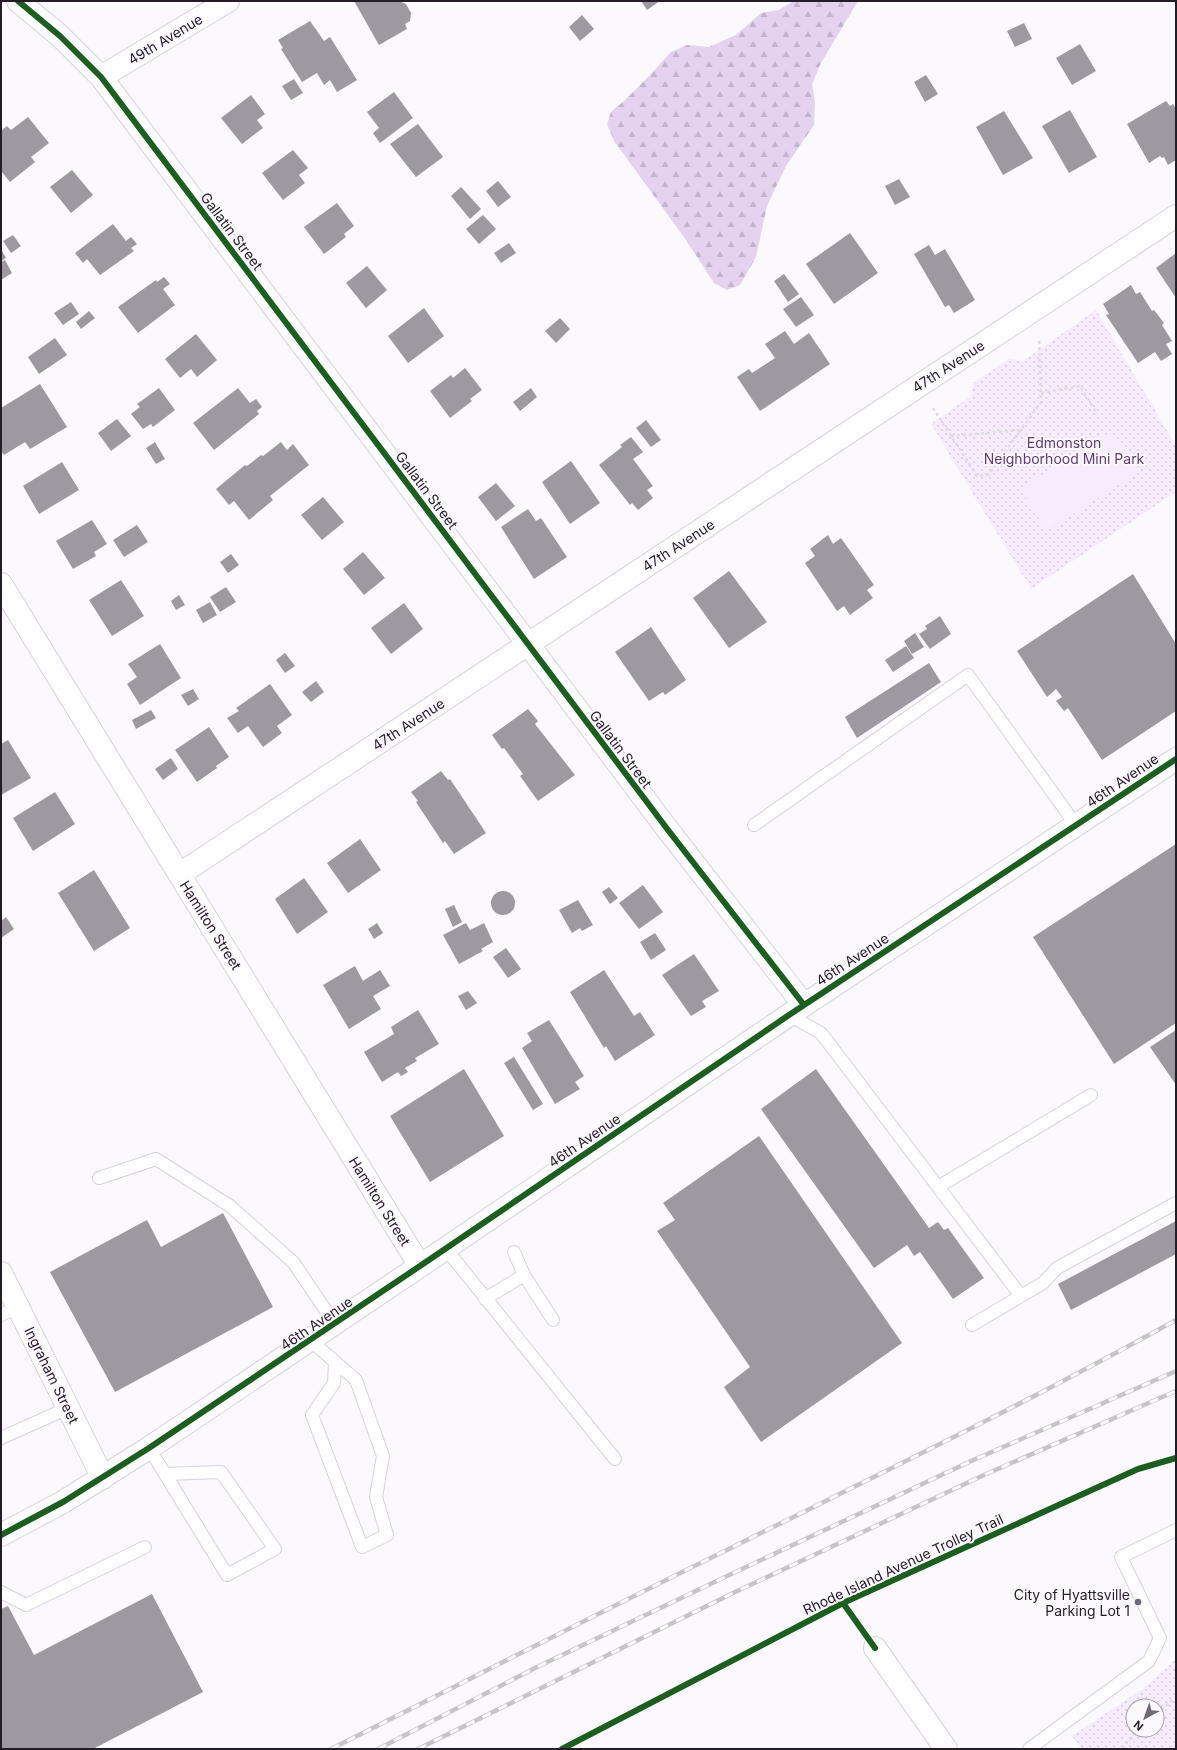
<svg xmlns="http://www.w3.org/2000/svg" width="1177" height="1750" viewBox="0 0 1177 1750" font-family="Inter,sans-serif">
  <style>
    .forest { fill: url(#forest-firs) }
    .park { fill: url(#park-dots); fill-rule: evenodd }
    .pitch { fill: #f7ecfe }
    .building { fill: #9e99a1 }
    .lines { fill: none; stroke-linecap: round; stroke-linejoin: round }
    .service-casing { stroke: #d7d2da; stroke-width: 14 }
    .minor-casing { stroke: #d7d2da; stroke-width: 24 }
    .path { stroke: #deddde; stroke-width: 2.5; stroke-dasharray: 3 3; stroke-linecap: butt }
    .service { stroke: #fefeff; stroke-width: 12 }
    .minor { stroke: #fefeff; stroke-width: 22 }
    .rail-casing { stroke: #c5c4c6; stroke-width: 4.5 }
    .rail { stroke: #fcf8fe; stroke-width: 3; stroke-dasharray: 9; stroke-linecap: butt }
    .cycleway-casing { stroke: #fcf8fe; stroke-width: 8 }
    .cycleway { stroke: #1b5e20; stroke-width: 6 }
    .poi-dot { fill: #6f6a73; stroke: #fcf8fe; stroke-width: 1.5 }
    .labels { text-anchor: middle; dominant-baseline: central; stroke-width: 4; stroke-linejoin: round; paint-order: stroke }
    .street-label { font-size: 14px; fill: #241d28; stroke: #fcf8fe }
    .park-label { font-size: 14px; fill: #603a75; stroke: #fcf8fe }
    .poi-label { font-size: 14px; fill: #241d28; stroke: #fcf8fe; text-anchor: end }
  </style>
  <defs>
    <pattern id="forest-firs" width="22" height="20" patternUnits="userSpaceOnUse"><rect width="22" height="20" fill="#e4d2ef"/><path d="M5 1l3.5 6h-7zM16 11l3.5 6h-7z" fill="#c3b4cd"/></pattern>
    <pattern id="park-dots" width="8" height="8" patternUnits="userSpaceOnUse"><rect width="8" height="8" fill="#f7ecfe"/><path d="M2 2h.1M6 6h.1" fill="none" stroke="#d4cada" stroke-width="1.8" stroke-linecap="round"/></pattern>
  </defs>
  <rect width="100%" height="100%" fill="#fbf9fd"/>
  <!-- forest -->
  <path class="forest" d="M793 1H858L821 63 812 84 815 102 814 125 786 166 767 206 756 257 740 285 727 290 714 283 684 237 614 141 607 124 611 112 625 100 648 77 671 52 687 45 709 47 736 35 761 13 779 10Z"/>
  <!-- park -->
  <path class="park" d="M1096 310 1176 446V492L1031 589 931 424 971 396 973 383 1009 359 1023 361Z
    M1176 1659V1749H1082L1072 1736 1144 1688ZM1133 1706H1157V1730H1133Z"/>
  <!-- pitch -->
  <path class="pitch" d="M1111 431 1138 472 1047 531 1020 489Z"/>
  <!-- building -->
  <path class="building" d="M354 1H399L406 4 411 13 410 21 405 24 407 29 379 45Z
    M641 1H660L647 10Z
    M582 15 594 29 580 41 569 27Z
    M310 21 324 41 330 37 357 80 337 92 330 80 324 85 317 73 302 82 281 49 283 48 278 40Z
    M1024 23 1032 39 1015 47 1007 31Z
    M1080 44 1096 71 1072 85 1056 58Z
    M926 75 938 94 925 102 914 82Z
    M294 79 303 93 291 100 282 86Z
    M394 92 413 118 380 143 373 133 379 128 367 112Z
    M251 95 265 114 257 120 263 128 242 144 221 118Z
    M1166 101 1170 106 1173 104 1176 109V160L1168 165 1164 157 1162 158 1160 156 1149 163 1127 124Z
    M1070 110 1097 157 1069 173 1042 126Z
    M1004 111 1033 158 1003 175 976 127Z
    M28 117 49 143 31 157 35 162 10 182 1 171V131L7 126 11 130Z
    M418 124 443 157 416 177 390 144Z
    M293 150 308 168 299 175 305 183 283 200 262 173Z
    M72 170 93 195 71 213 50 187Z
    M899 179 910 197 895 205 885 186Z
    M498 181 511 197 498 207 486 191Z
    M461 187 481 209 470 219 451 196Z
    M337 203 354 226 344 234 346 237 324 254 304 227Z
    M483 215 496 229 479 244 466 229Z
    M113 224 126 241 131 237 137 244 131 248 134 251 100 275 87 259 83 263 75 253Z
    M850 233 878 273 834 304 806 264Z
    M13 235 21 246 11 253 3 241Z
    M509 243 516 253 501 263 494 253Z
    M929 245 935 255 945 249 975 300 954 313 949 305 945 307 914 254Z
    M1 249 6 258 1 261Z
    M1176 253V298L1156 268Z
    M5 260 12 273 1 280V262Z
    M367 266 387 290 366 308 346 283Z
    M784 274 799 294 788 302 774 281Z
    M164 277 170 284 163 289 175 305 138 333 118 307 156 280 157 282Z
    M1131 285 1136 294 1140 292 1152 311 1154 310 1164 323 1162 325 1172 341 1166 344 1172 354 1161 361 1155 352 1138 363 1106 315 1109 314 1103 304Z
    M801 297 814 315 796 327 783 309Z
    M71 302 79 314 63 325 54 313Z
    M424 308 444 336 408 363 388 336Z
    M89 311 95 318 81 329 76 322Z
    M560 318 570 329 556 343 545 331Z
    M785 331 794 344 809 333 830 364 760 411 737 377 749 369 752 373 775 358 765 344Z
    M196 334 217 360 197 377 191 369 180 378 165 359Z
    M55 338 67 355 39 374 28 357Z
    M465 368 482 390 470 399 472 401 450 418 430 391 451 375 453 378Z
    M40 384 67 427 30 449 25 442 4 455 1 451V408Z
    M159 388 175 410 153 427 151 424 143 429 131 414 140 407 137 404Z
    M238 388 250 403 256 399 262 407 257 411 259 414 214 450 193 423Z
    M531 388 537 397 520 411 513 402Z
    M117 419 131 436 111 451 98 433Z
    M646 420 661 440 651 447 636 428Z
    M631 437 643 452 633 459 653 486 647 490 653 498 638 510 632 503 630 505 599 465 622 447 620 445Z
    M155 442 165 459 156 464 146 448Z
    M281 442 287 450 293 444 309 465 270 496 273 500 249 520 234 501 229 505 216 489 245 465 247 466 261 455 263 456Z
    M571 461 600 503 570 524 542 482Z
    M62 462 79 490 39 514 23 486Z
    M496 483 515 506 496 521 478 497Z
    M323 497 344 522 322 540 301 515Z
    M528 509 536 521 541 518 567 557 534 579 501 527Z
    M92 520 107 544 94 552 96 556 73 569 56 541Z
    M137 525 148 542 124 557 113 540Z
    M828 535 833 544 841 538 874 585 867 590 873 598 850 615 844 606 837 611 805 563 815 556 810 549Z
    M363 552 385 578 364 595 343 569Z
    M231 554 239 565 228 573 220 562Z
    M729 571 767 622 729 648 693 598Z
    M1133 574 1176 644V711L1102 760 1068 708 1064 711 1056 701 1062 697 1056 689 1047 697 1017 651Z
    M121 580 144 616 112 636 89 600Z
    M226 587 236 602 220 612 210 597Z
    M179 595 185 605 176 610 171 601Z
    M210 602 217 615 203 623 196 610Z
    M404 603 423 629 391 654 371 628Z
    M940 616 951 634 930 649 919 634 927 629 925 626Z
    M651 627 686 680 665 695 663 692 649 701 615 652Z
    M915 633 924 647 912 654 904 641Z
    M160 644 181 678 140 705 127 684 137 677 128 664Z
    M906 646 914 658 893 672 885 660Z
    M285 653 295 666 285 673 276 660Z
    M929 663 941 682 857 738 845 717Z
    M316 681 324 692 311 702 302 692Z
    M270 684 292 715 277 726 282 733 263 747 248 726 238 733 227 718 239 711 236 708Z
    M193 689 199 699 188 706 181 695Z
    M528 709 538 721 535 724 575 775 538 801 520 776 523 774 504 748 502 749 492 735Z
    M151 710 156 718 136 729 132 720Z
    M209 727 229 757 216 766 217 768 197 782 175 750Z
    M8 740 31 778 1 795V744Z
    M171 758 178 769 163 780 155 769Z
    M441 771 448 780 450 779 486 833 454 854 445 841 443 843 416 802 418 801 411 792Z
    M55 792 75 824 33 851 13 818Z
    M360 839 381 870 348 893 327 863Z
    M1176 844V1023L1114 1064 1033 937Z
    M94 870 130 928 94 951 58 893Z
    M304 878 328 912 297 934 275 899Z
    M643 885 663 912 639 929 619 903Z
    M609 887 618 898 610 904 602 892Z
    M491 903a12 12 0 1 1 24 0a12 12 0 1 1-24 0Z
    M578 900 593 925 582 931 580 928 572 933 559 910Z
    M454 905 462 922 453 927 445 909Z
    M6 917 14 929 1 938V921Z
    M377 923 383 933 374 939 368 929Z
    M466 923 470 930 484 923 493 942 481 949 483 951 459 964 443 935Z
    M655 933 666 950 651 960 640 942Z
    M506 948 521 969 508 978 493 957Z
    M694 954 719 991 702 1001 706 1007 691 1016 662 975Z
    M355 966 363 981 380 970 390 986 373 996 381 1009 349 1029 323 985Z
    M604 970 634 1016 640 1012 655 1035 615 1061 606 1046 604 1048 570 992Z
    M468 991 477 1003 466 1010 458 996Z
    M418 1010 439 1044 415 1058 417 1061 405 1068 408 1072 401 1076 398 1072 382 1082 364 1052 394 1034 391 1027Z
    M549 1020 584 1076 575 1082 580 1089 555 1104 522 1048 532 1041 527 1033Z
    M1176 1030V1085L1150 1047Z
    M514 1057 543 1104 533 1110 504 1063Z
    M464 1069 504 1136 430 1182 390 1116Z
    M816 1069 929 1228 938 1222 944 1230 948 1228 984 1278 953 1299 920 1252 914 1256 907 1245 874 1268 761 1109Z
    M759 1136 902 1343 761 1442 724 1387 750 1367 657 1231 675 1220 663 1203Z
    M223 1213 273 1307 115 1392 50 1272 147 1220 161 1247Z
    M1176 1221V1254L1071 1310 1058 1284Z
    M152 1594 203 1692 93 1749H1V1609L8 1606 34 1655Z"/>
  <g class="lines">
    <defs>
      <path id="service" d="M754 825 968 675 1076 825
        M789 1015 821 1033 1021 1296 972 1325
        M99 1178 156 1159 230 1206 293 1262 335 1324
        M938 1187 1091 1095
        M446 1249 615 1459
        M514 1252 524 1275 553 1320
        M1021 1296 1043 1283 1057 1268 1176 1203
        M485 1299 524 1275
        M1 1315 18 1307
        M311 1341 356 1380 383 1456 376 1497 387 1535 362 1547 312 1415 334 1383 335 1362
        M1 1438 68 1408
        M149 1448 227 1575 275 1549 221 1472 165 1474
        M1 1592 26 1605 145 1547
        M1029 1749 1149 1661 1160 1638 1121 1557 1176 1530"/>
      <path id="minor" d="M18 1 60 36 101 77 668 830 804 1005
        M101 77 228 1
        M1 584 420 1266
        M180 874 1176 216
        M1 1273 103 1478
        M1 1535 63 1502 149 1448 420 1266 789 1015 1176 759
        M875 1648 946 1749"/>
    </defs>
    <!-- service casing -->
    <use href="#service" class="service-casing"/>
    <!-- minor casing -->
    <use href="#minor" class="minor-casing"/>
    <!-- path -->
    <path class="path" d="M1041 393 1080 386 1097 414
      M933 408 977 476 989 474 1041 402 1039 338
      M951 436 1020 430
      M843 1603 860 1627
      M1157 1714 1176 1697
      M1124 1749 1125 1744 1140 1730"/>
    <!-- service -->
    <use href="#service" class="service"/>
    <!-- minor -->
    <use href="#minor" class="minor"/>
    <defs>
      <path id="rail" d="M331 1749C463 1683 594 1615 727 1550 877 1475 1029 1402 1176 1320
        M378 1749 537 1667 725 1577 969 1462 1176 1371
        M418 1749 731 1594 984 1475 1176 1391"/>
    </defs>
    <!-- rail casing -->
    <use href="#rail" class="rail-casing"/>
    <!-- rail -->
    <use href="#rail" class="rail"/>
    <defs>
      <path id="cycleway" d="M18 1 60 36 101 77 668 830 804 1005
        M1 1535 63 1502 149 1448 420 1266 789 1015 1176 759
        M843 1603 875 1648
        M562 1749 843 1603 1138 1469 1176 1458"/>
    </defs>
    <!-- cycleway casing -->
    <use href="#cycleway" class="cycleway-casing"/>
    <!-- cycleway -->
    <use href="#cycleway" class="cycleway"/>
  </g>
  <!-- markers -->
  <circle class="poi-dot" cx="1138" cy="1602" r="4"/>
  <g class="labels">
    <!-- street labels -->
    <g class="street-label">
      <text transform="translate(165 39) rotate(-31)">49th Avenue</text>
      <text transform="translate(232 231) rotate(53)">Gallatin Street</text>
      <text transform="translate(948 366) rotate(-33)">47th Avenue</text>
      <text transform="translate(427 490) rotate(53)">Gallatin Street</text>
      <text transform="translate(678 545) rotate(-33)">47th Avenue</text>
      <text transform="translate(408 724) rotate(-33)">47th Avenue</text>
      <text transform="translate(621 749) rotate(53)">Gallatin Street</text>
      <text transform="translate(1122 780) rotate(-34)">46th Avenue</text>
      <text transform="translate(211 925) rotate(58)">Hamilton Street</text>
      <text transform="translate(852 959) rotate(-33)">46th Avenue</text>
      <text transform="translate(584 1140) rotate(-34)">46th Avenue</text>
      <text transform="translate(380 1201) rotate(58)">Hamilton Street</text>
      <text transform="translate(316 1323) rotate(-34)">46th Avenue</text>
      <text transform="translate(52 1375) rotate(64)">Ingraham Street</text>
      <text transform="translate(903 1564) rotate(-25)">Rhode Island Avenue Trolley Trail</text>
    </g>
    <!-- park labels -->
    <g class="park-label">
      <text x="1064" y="442">Edmonston<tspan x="1064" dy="16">Neighborhood Mini Park</tspan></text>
    </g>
    <!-- poi labels -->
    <g class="poi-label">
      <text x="1130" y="1594">City of Hyattsville<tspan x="1130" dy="16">Parking Lot 1</tspan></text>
    </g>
  </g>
  <!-- border -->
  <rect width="1177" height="1750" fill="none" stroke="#241d28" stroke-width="4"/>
  <!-- north arrow -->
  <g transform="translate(1145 1718) rotate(220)"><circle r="19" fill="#fcf8fe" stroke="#a6a0a8"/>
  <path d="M0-3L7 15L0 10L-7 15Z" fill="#6f6a73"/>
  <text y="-6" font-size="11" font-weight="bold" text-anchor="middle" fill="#241d28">N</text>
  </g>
</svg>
